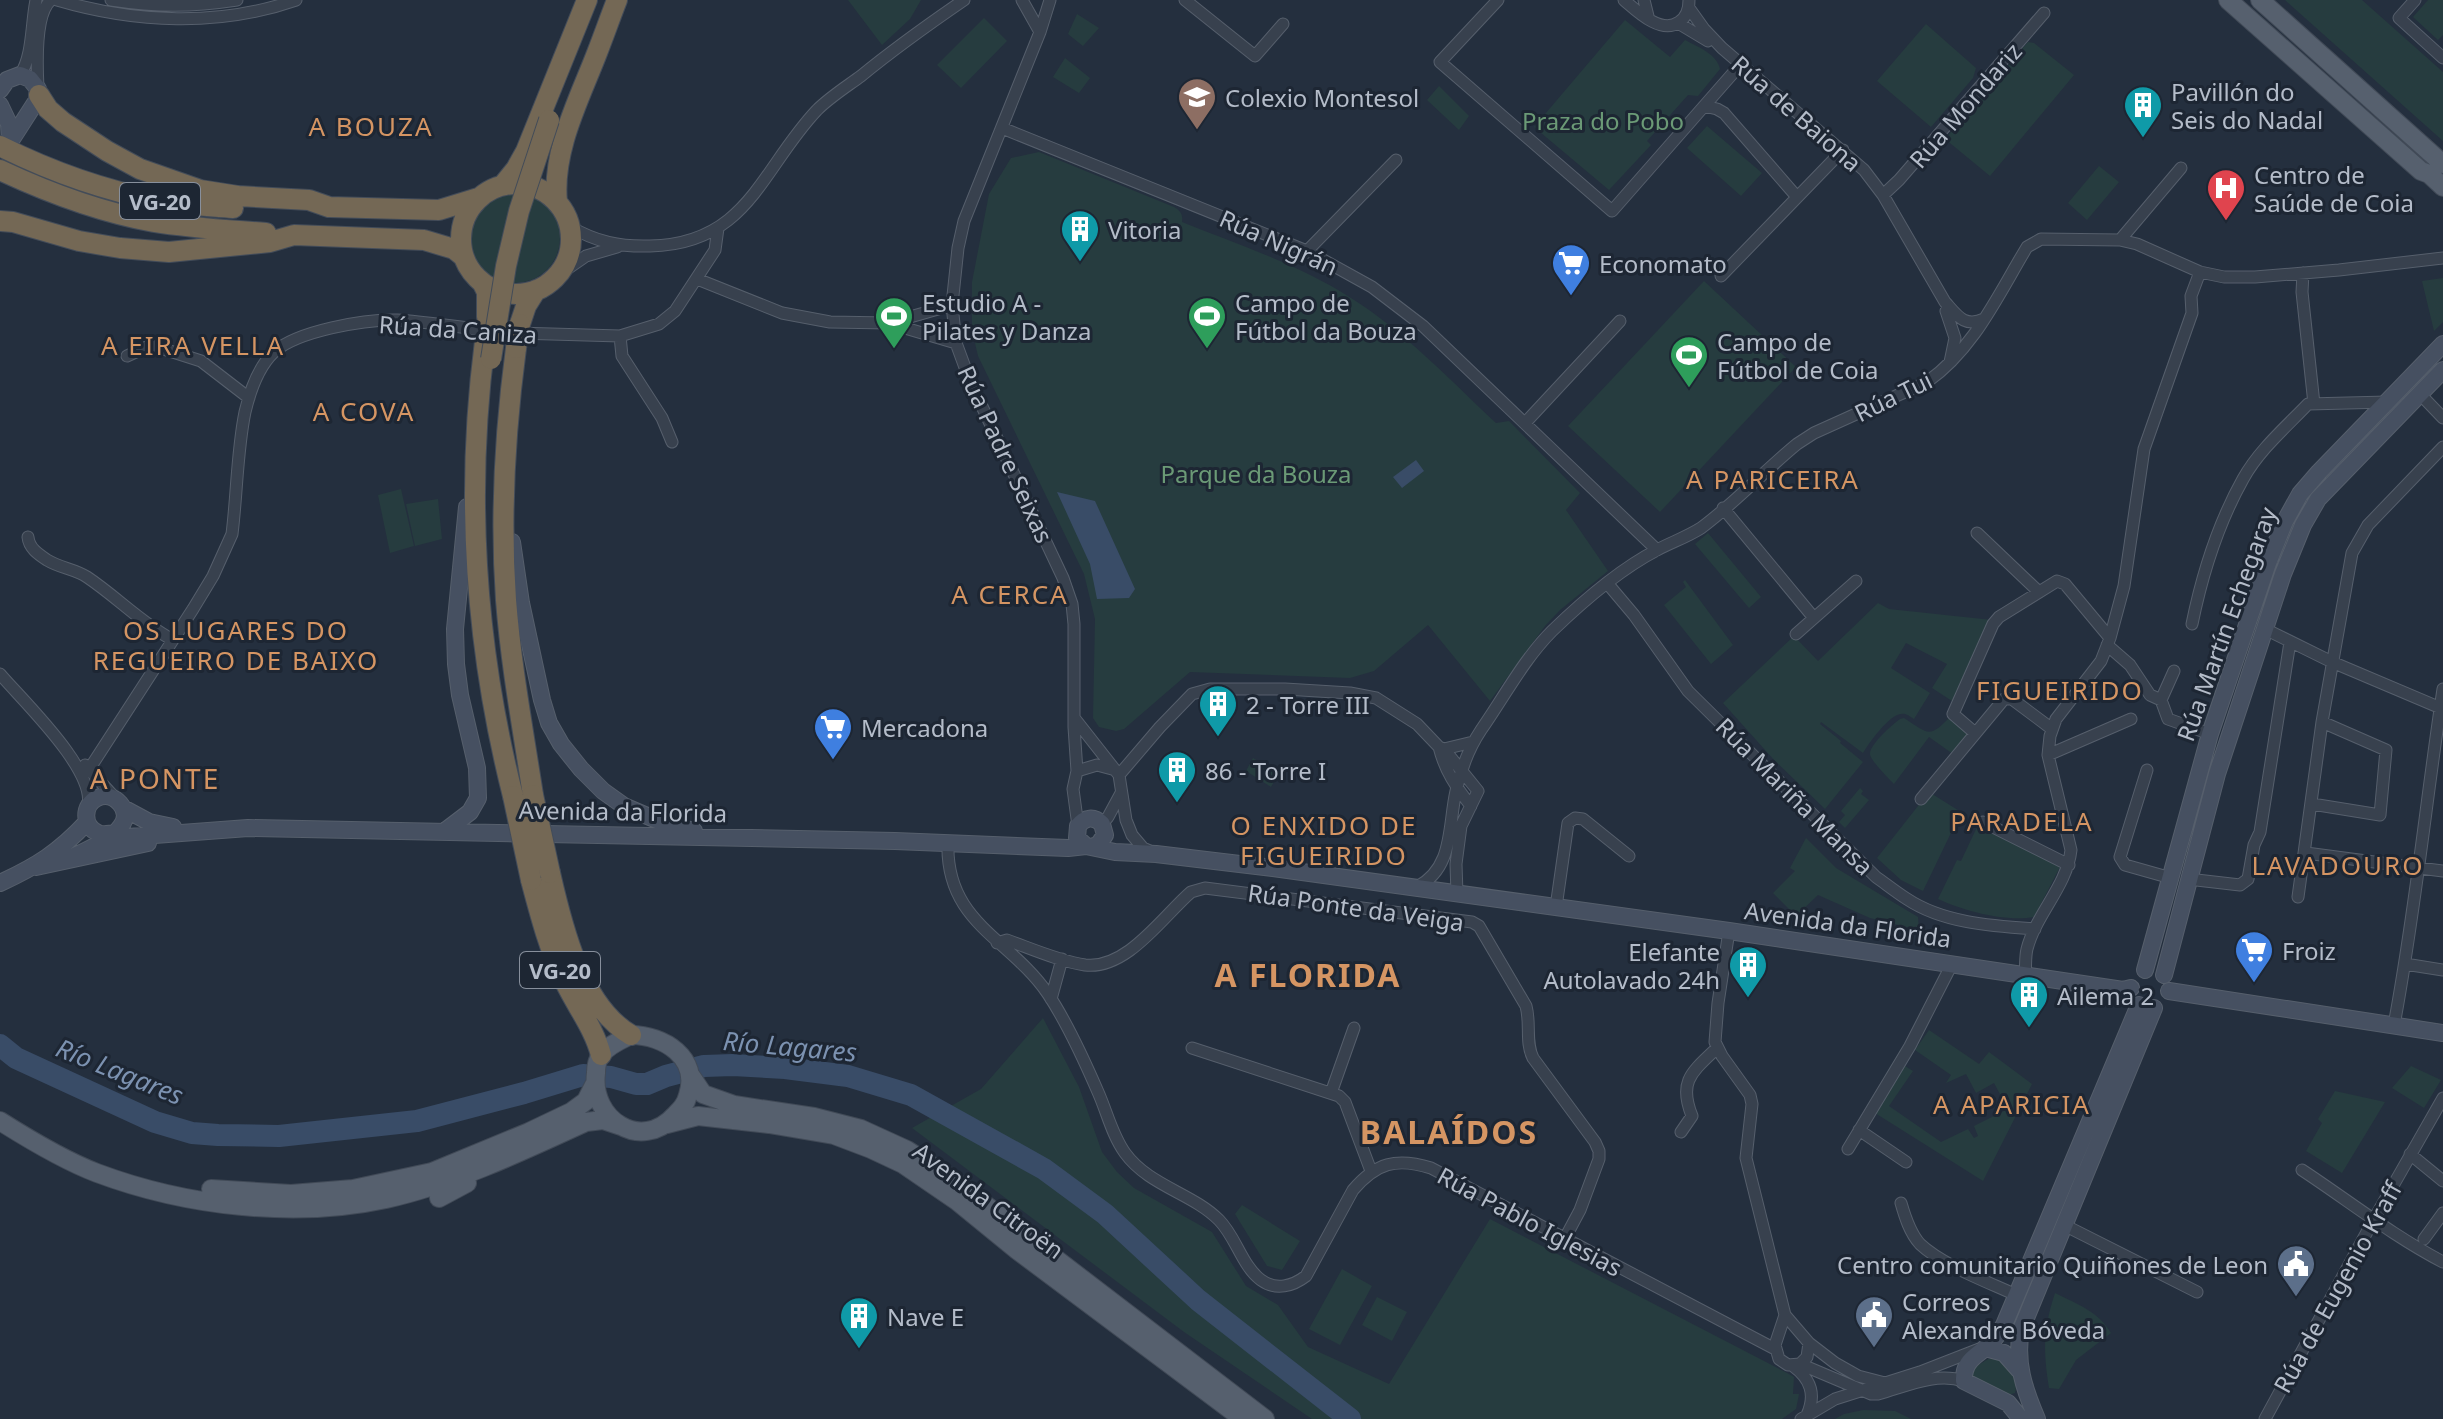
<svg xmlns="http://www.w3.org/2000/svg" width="2443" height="1419" viewBox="0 0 2443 1419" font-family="'Noto Sans',sans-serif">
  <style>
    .green { fill: #263c3f }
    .water { fill: #394c67 }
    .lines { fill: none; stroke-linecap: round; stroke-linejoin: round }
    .river { stroke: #394c67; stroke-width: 22 }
    .street-casing { stroke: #565f6c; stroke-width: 13 }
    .secondary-casing { stroke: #565f6c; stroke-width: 18 }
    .primary-casing { stroke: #414a57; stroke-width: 20 }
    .highway-casing { stroke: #434c59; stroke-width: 22 }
    .street { stroke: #38414e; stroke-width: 11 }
    .secondary { stroke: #465061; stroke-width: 16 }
    .primary { stroke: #56606e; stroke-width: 18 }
    .highway { stroke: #746855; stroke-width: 20 }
    .highway-bridge-casing { stroke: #434c59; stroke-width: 22; stroke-linecap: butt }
    .highway-bridge { stroke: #746855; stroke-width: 20 }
    .labels { text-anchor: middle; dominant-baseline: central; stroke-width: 6; stroke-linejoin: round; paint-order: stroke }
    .shield { fill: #1d2633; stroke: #878f9c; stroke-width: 2 }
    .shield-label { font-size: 22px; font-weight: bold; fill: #b4bcc9 }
    .poi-label { font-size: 24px; fill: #b4bcc9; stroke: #1d2633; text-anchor: start }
    .street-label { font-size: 24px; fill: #b4bcc9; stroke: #1d2633 }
    .park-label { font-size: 24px; fill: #6b9a76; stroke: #1d2633 }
    .neighbourhood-label { font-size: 26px; letter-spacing: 2px; fill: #d59563; stroke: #1d2633 }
    .water-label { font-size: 26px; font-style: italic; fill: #7c92b1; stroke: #1d2633 }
    .quarter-label { font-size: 28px; letter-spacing: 2px; fill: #d59563; stroke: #1d2633 }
    .district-label { font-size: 32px; font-weight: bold; letter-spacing: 2px; fill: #d59563; stroke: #1d2633 }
  </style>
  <rect width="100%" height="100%" fill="#242f3e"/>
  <!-- green -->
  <path class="green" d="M848 0H921L910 19 882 45Z
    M2285 0H2362L2443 72V141Z
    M2428 0H2443V35L2438 40 2413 17Z
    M1077 14 1099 28 1083 46 1068 34Z
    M984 18 1007 41 961 88 937 65Z
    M1625 20 1670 57 1685 40C1698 47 1717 54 1720 69L1698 96 1688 95 1647 141 1651 145 1609 190 1534 127Z
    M1926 24 1976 68 1973 78 1931 127 1877 81Z
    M2028 42 2034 43 2074 75 1990 176 1945 139Z
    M1065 58 1090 78 1079 93 1053 77Z
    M1439 86 1469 116 1459 130 1427 100Z
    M1707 126 1762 173 1741 196 1687 148Z
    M1039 152 1174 207C1181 211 1183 215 1182 222 1239 245 1300 265 1351 298 1405 332 1450 380 1496 423L1509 421 1580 493 1566 510 1608 571 1560 610 1545 626 1490 701 1428 625 1374 671 1350 678 1190 672 1124 729 1116 731 1099 727 1093 718 1095 619 1084 574 978 356 972 330V282L989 194 1011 158Z
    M2099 166 2119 182 2087 220 2068 203Z
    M470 238a45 45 0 1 1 90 0a45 45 0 1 1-90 0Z
    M2443 278V322L2434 331 2422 281Z
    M1704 281 1796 367 1660 512 1568 426Z
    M401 489 414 546 390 553 378 495Z
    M438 499 442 539 415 546 406 504Z
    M1708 533 1761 597 1749 608 1695 544Z
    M1685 580 1733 645 1711 664 1664 605 1686 587 1683 582Z
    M1878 603 1889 609 1992 620 1955 703 1932 688 1947 664 1906 643 1891 668 1930 693 1914 719C1909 716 1906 713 1901 714 1889 715 1869 743 1863 753L1821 722 1820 724 1841 741 1840 743 1863 762 1825 809 1774 760 1723 703 1794 636 1818 661Z
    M1951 716 1970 733 1953 754 1929 737 1894 784C1890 780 1870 760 1870 754 1870 744 1892 725 1900 719L1904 718C1929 734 1929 739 1951 716Z
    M1253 758 1279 773 1271 787 1246 771Z
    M1860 788 1863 791 1861 794 1869 800 1845 828 1839 822 1845 815 1841 811Z
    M1929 792 1961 812 1923 891 1901 880 1877 858Z
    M1978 825 2060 867 2034 917C2005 922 1964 911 1938 899L1957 860 1961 861Z
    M1806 838 1836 868 1918 917 1919 930 1870 918 1818 895 1796 916 1773 893 1795 871 1790 868Z
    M1043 1018 1079 1087 1102 1152 1117 1172 1134 1188 1212 1232 1246 1286 1278 1305 1308 1347 1389 1384 1490 1219 1787 1373 1794 1377 1793 1394H1799L1796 1409 1782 1419H1312L1184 1332 912 1128 981 1089Z
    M1929 1030 1979 1064 1989 1052 2032 1084 1983 1181 1875 1113 1905 1066 1913 1071 1889 1106 1941 1142 1968 1129 1974 1138 1978 1136 1974 1126 2008 1109 1994 1083 1976 1093 1966 1074 1946 1083 1951 1075 1915 1050Z
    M2411 1066 2441 1080 2424 1108 2392 1088Z
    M2335 1091 2385 1102 2342 1173 2306 1151 2322 1123 2318 1119Z
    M1242 1205 1300 1241 1282 1270 1267 1266 1235 1214Z
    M1342 1269 1372 1286 1340 1345 1309 1329Z
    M2055 1293C2077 1304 2098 1311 2111 1333L2076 1360 2059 1389 2049 1388C2043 1350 2043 1329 2055 1293Z
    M1377 1297 1407 1312 1392 1341 1362 1325Z
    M1995 1358C2008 1361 2019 1380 2015 1393L2005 1396 1972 1377 1974 1368 1988 1359Z
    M1863 1410 1895 1411 1911 1419H1835L1844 1414Z"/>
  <!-- water -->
  <path class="water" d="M1416 460 1424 471 1402 488 1393 477Z
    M1057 492 1095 501 1135 589 1129 598 1097 599 1090 564Z"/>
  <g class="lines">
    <!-- river -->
    <path class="river" d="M0 1045 16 1058 155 1122 192 1133 218 1135 279 1136 417 1121 524 1093 583 1075 611 1077 636 1084H647L666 1076 704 1066 733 1065 785 1068 848 1076 911 1095 1044 1169 1105 1214 1198 1300 1350 1419"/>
    <defs>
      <path id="street" d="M57 0C135 23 219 27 296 0
        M111 0C157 7 191 7 237 0
        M1022 0 1040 32
        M1050 0 1040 32 964 221 958 248 952 305 956 343 970 381 1063 578 1072 604 1074 624V727L1077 771 1073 789 1078 826
        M1185 0 1255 56 1283 24
        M1498 0 1440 62 1612 211 1741 64
        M1624 0C1637 11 1661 35 1679 22 1687 17 1689 9 1689 0
        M1644 0 1648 16
        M2415 0 2399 18 2443 58
        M1689 8 1704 29 1722 48 1864 170 1883 195 1945 302C1957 315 1964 328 1984 319
        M1678 23 1708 41
        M20 75C33 56 31 24 36 0
        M38 88C37 67 34 15 51 0
        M1704 106 1717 109 1724 113 1797 197
        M1002 128 1307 251 1372 287 1423 326 1657 550
        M1883 195 1899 180 2044 13
        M569 226C596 242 620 247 650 246 748 244 761 169 817 110 830 97 846 87 861 76 894 49 929 24 964 0
        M2120 240 2181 168
        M1307 251 1396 160
        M2303 273 2302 292 2314 404
        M557 276 586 256 617 247
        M1721 276 1843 150
        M697 279 782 313 830 322 888 323 956 343
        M1946 311 1955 338 1950 362
        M889 323 952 305
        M517 333 620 336 659 324 675 311 715 250 718 228
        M620 336 622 356 662 418 672 442
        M127 356 151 345 201 361 249 398
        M2420 394 2443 418
        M1525 423 1620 321
        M1723 508 1814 618
        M1977 533 2039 592
        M28 537C29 548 38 554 47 560 60 568 75 569 87 577 117 597 141 623 173 640
        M1607 583 1634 615 1688 691 1876 877C1886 884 1896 892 1907 899 1943 923 1992 926 2035 929
        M2192 624C2202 575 2219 522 2243 479 2259 450 2286 427 2308 404L2387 402
        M2265 629 2332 662 2443 709
        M1796 634 1856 581
        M2107 645 2130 665 2150 695 2161 700
        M2174 671 2161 700 2168 719 2210 734
        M0 674C23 701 96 770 88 806
        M1075 719 1119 775 1126 820 1132 835 1143 848 1154 853
        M1975 733 1953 714 1993 624 1999 617 2057 581 2065 584 2110 638
        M1439 747C1445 771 1456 787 1471 806
        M1444 749 1473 742
        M2048 755 2131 719
        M85 765 116 799
        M90 768 193 609 213 576 232 534C237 494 237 451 245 412 250 391 258 367 274 352 297 331 365 319 397 320 431 322 466 329 500 331
        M2147 770 2120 857 2125 865 2171 878
        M1077 771 1097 765 1112 769
        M1119 775 1160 727 1192 694 1210 689H1285L1350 693 1376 698 1417 724 1439 747 1444 749 1478 791 1461 826 1456 864 1457 894
        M1921 799 2004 699H2012L2052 729
        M2312 804 2380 815 2386 750 2322 722
        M1983 822 2069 865
        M1102 824 1108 817 1121 793
        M948 842C945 923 1010 938 1048 994 1066 1021 1085 1062 1098 1092 1107 1112 1112 1135 1125 1153 1149 1186 1192 1193 1219 1220 1236 1237 1242 1266 1261 1280 1276 1291 1293 1286 1306 1276L1353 1190C1376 1163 1396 1157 1431 1168L1775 1349
        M2306 853 2443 871
        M2188 879 2240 885 2248 879 2254 845 2260 832 2290 642
        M1417 887C1454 868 1448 826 1456 791 1461 769 1469 748 1481 730 1504 697 1524 659 1552 631 1581 603 1622 568 1657 550 1672 542 1687 537 1701 528 1735 503 1764 471 1797 444L1814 433 1927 382C1974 349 1998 295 2027 247L2041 239 2120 240 2137 244 2200 272 2224 277H2255L2339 270 2443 258
        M2298 897 2322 722 2352 553 2368 525 2443 447
        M1556 907 1568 823 1575 818 1583 819 1629 856
        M1729 931 1718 1003 1715 1042 1722 1056 1750 1095 1752 1104 1746 1158 1785 1315 1809 1343 1835 1363 1858 1376 1885 1383
        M997 943 1007 940C1032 949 1059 961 1085 965 1127 970 1163 916 1191 892L1205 888 1472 922 1479 926 1526 1006C1531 1024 1525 1042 1533 1058L1595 1142 1599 1151V1159L1580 1210 1564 1240
        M2405 964 2443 970
        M2025 975C2026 966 2025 957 2027 949 2036 914 2067 886 2071 850L2048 755 2050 736 2056 719 2101 661 2110 638 2124 586 2144 449 2192 313 2191 296 2200 272
        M1051 999 1062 959
        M2394 1025C2415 914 2426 801 2443 689
        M1192 1048 1339 1096 1345 1102 1371 1171
        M1331 1093 1354 1028
        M1859 1130 1906 1162
        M1681 1132 1692 1116C1678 1081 1692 1072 1717 1048
        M1848 1149 1910 1046 1952 964
        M2410 1154 2443 1181
        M2302 1170C2349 1201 2393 1236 2443 1262
        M1901 1203C1905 1217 1910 1233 1920 1244 1942 1265 1988 1282 2016 1295
        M2064 1225 2197 1292
        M2424 1239 2443 1213
        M1785 1315 1775 1345 1779 1359 1788 1365 1800 1364 1807 1357 1809 1343
        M1800 1364 1871 1394H1878C1907 1386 1935 1372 1964 1381
        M1793 1366C1811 1379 1816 1395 1807 1415
        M1801 1419 1835 1399 1920 1372 1979 1349
        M2265 1419 2374 1219 2443 1098"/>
      <path id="secondary" d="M0 90 7 80 20 75 30 79 38 89 37 100 10 142
        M0 105 9 124 10 141
        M512 542 521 603 542 700 549 723 561 744 581 769 603 791 624 806 666 824 694 831
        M123 808 149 822 173 827
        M445 831 470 812 478 798 477 768 460 695 456 664 455 629 467 507
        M1086 846 1077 838 1078 826C1085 817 1094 816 1102 824L1105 835 1098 845 1091 847
        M68 859C83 852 112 840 121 826 133 811 114 790 97 798 83 805 82 826 98 833 104 836 110 833 116 833 120 834 124 836 128 837L248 828 895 841 1068 848 1086 846 1115 852 1156 854 1273 868 1729 931 2123 990 2131 988
        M36 867 148 843
        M0 883C37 866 59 852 87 822
        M2145 970 2210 734 2268 563 2285 521 2300 494 2319 472 2443 344
        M2164 975 2217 774 2283 574 2303 525 2318 499 2443 370
        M2169 991 2443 1033
        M1985 1348 2004 1353 2019 1370
        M2021 1419 2008 1403 1964 1381C1963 1359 1978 1356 1991 1343 1996 1337 2000 1332 2004 1325L2139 1005
        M2037 1419C2024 1389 2015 1362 2021 1330L2154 1008"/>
      <path id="primary" d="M2228 0 2421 171 2429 174 2443 187
        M2260 0 2443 164
        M631 1035C664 1035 700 1058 688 1095 686 1104 681 1109 675 1115 641 1153 590 1119 596 1073 596 1067 597 1060 601 1055 608 1045 621 1040 631 1035Z
        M691 1076 703 1094 734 1105 814 1117 861 1129 907 1150 949 1177 1265 1419
        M0 1121C30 1140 63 1160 97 1173 185 1206 294 1219 386 1199 453 1184 523 1151 586 1122L603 1120 621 1126
        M667 1124 698 1116 769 1124 834 1135 871 1149 903 1164 957 1201 1017 1250 1243 1419
        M211 1189 291 1194 353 1189 432 1172 529 1132 571 1112 586 1101 594 1085
        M439 1198 467 1183"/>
      <path id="highway" d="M39 95 48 109 63 122 107 151 140 169 200 190 238 196 309 200 329 207 439 210 478 198
        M0 146C50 171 103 190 159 201 183 205 209 206 233 208
        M0 170C49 193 100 212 154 222 191 228 229 230 266 233
        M461 239a55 55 0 1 1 110 0a55 55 0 1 1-110 0Z
        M503 185 516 169 526 151 587 0
        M557 202C552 150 579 100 597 53 604 35 610 18 617 0
        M0 221 13 222 79 241 120 248 169 252 270 242 294 235 424 240 454 249 464 257
        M482 282 487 292V317
        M520 324 526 306 536 290
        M485 341C465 495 475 646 513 796
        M516 348C505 431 500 516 506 600 511 665 523 730 533 795
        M550 873C562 926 581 1006 631 1035
        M531 880C540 914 549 949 565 982 577 1007 594 1028 601 1055"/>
    </defs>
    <!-- street casing -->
    <use href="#street" class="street-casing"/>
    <!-- secondary casing -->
    <use href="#secondary" class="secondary-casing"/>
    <!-- primary casing -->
    <use href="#primary" class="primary-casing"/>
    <!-- highway casing -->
    <use href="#highway" class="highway-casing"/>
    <!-- street -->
    <use href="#street" class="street"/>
    <!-- secondary -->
    <use href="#secondary" class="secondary"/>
    <!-- primary -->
    <use href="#primary" class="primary"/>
    <!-- highway -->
    <use href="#highway" class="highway"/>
    <defs>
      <path id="highway-bridge" d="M516 348 520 324
        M491 359 506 266 519 211 549 120
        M533 795 550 873
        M513 796 531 880"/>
    </defs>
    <!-- highway-bridge casing -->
    <use href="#highway-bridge" class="highway-bridge-casing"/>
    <!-- highway-bridge -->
    <use href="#highway-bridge" class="highway-bridge"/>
  </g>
  <!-- icons -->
  <defs>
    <symbol id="school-pin" viewBox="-11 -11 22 30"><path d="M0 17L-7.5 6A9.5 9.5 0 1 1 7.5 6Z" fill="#8d6e63" stroke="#1d2633"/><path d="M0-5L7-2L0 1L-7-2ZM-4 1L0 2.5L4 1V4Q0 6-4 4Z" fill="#fff"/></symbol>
    <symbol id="building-pin" viewBox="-11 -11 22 30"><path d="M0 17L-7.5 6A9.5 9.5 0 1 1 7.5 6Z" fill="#0f9aa8" stroke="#1d2633"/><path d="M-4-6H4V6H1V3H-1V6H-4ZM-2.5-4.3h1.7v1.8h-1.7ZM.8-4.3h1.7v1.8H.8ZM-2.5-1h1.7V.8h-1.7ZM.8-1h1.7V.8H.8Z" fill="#fff"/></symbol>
    <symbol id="hospital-pin" viewBox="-11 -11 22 30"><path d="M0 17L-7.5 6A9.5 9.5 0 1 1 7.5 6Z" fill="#e0444e" stroke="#1d2633"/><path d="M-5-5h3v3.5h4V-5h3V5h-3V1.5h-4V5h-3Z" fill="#fff"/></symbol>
    <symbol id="supermarket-pin" viewBox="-11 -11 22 30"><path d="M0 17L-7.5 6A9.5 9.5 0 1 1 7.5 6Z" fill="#3f7fe0" stroke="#1d2633"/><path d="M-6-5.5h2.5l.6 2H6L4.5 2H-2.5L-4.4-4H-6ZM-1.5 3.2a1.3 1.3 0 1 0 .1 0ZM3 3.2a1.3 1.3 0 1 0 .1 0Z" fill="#fff"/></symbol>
    <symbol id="stadium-pin" viewBox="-11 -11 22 30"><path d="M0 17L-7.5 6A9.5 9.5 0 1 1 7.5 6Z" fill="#2e9e5b" stroke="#1d2633"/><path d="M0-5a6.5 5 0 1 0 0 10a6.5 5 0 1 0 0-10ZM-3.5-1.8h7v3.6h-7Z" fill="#fff"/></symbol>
    <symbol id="civic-pin" viewBox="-11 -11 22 30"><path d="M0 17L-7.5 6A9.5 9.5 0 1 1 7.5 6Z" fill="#5c6f8a" stroke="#1d2633"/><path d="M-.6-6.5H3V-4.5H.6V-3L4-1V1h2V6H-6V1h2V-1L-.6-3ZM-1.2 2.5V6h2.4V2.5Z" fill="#fff"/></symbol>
  </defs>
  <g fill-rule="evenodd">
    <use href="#school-pin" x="1175" y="75" width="44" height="60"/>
    <use href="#building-pin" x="2121" y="83" width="44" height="60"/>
    <use href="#hospital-pin" x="2204" y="166" width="44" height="60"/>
    <use href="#building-pin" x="1058" y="207" width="44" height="60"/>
    <use href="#supermarket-pin" x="1549" y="241" width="44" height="60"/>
    <use href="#stadium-pin" x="872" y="294" width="44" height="60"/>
    <use href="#stadium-pin" x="1185" y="294" width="44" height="60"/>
    <use href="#stadium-pin" x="1667" y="333" width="44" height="60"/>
    <use href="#building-pin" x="1196" y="682" width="44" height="60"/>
    <use href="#supermarket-pin" x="811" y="705" width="44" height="60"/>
    <use href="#building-pin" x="1155" y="748" width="44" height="60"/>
    <use href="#supermarket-pin" x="2232" y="928" width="44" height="60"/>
    <use href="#building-pin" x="1726" y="943" width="44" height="60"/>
    <use href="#building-pin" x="2007" y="973" width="44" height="60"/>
    <use href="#civic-pin" x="2274" y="1242" width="44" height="60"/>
    <use href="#civic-pin" x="1852" y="1293" width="44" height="60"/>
    <use href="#building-pin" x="837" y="1294" width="44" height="60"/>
  </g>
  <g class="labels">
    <!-- shield labels -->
    <g class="shield">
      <rect x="120" y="183" width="80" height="36" rx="6"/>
      <rect x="520" y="952" width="80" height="36" rx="6"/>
    </g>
    <g class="shield-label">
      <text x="160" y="201">VG-20</text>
      <text x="560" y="970">VG-20</text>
    </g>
    <!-- poi labels -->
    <g class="poi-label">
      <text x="2171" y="91">Pavillón do<tspan x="2171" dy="28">Seis do Nadal</tspan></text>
      <text x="1225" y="97">Colexio Montesol</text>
      <text x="2254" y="174">Centro de<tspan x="2254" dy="28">Saúde de Coia</tspan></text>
      <text x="1108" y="229">Vitoria</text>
      <text x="1599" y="263">Economato</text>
      <text x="922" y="302">Estudio A -<tspan x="922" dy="28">Pilates y Danza</tspan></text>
      <text x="1235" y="302">Campo de<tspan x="1235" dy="28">Fútbol da Bouza</tspan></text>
      <text x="1717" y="341">Campo de<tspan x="1717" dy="28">Fútbol de Coia</tspan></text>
      <text x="1246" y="704">2 - Torre III</text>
      <text x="861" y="727">Mercadona</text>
      <text x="1205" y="770">86 - Torre I</text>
      <text x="2282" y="950">Froiz</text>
      <text x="1720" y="951" text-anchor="end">Elefante<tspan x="1720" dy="28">Autolavado 24h</tspan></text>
      <text x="2057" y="995">Ailema 2</text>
      <text x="2268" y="1264" text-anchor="end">Centro comunitario Quiñones de Leon</text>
      <text x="1902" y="1301">Correos<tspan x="1902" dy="28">Alexandre Bóveda</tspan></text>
      <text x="887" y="1316">Nave E</text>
    </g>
    <!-- street labels -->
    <g class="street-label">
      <text transform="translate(1965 105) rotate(-49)">Rúa Mondariz</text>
      <text transform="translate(1797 113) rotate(41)">Rúa de Baiona</text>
      <text transform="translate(1279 242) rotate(24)">Rúa Nigrán</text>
      <text transform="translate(458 329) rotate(4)">Rúa da Caniza</text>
      <text transform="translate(1893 396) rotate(-26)">Rúa Tui</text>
      <text transform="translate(1006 454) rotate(65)">Rúa Padre Seixas</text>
      <text transform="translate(2226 624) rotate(-70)">Rúa Martín Echegaray</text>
      <text transform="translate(1795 796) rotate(45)">Rúa Mariña Mansa</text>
      <text transform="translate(623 811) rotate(1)">Avenida da Florida</text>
      <text transform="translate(1356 907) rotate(8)">Rúa Ponte da Veiga</text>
      <text transform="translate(1848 924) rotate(8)">Avenida da Florida</text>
      <text transform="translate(989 1200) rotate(36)">Avenida Citroën</text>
      <text transform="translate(1530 1221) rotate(28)">Rúa Pablo Iglesias</text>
      <text transform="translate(2337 1287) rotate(-61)">Rúa de Eugenio Kraff</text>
    </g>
    <!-- park labels -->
    <g class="park-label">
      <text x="1603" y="120">Praza do Pobo</text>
      <text x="1256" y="473">Parque da Bouza</text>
    </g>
    <!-- neighbourhood labels -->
    <g class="neighbourhood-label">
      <text x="371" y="126">A BOUZA</text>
      <text x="193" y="345">A EIRA VELLA</text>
      <text x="364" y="411">A COVA</text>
      <text x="1773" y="479">A PARICEIRA</text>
      <text x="1010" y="594">A CERCA</text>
      <text x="236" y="630">OS LUGARES DO<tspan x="236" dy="30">REGUEIRO DE BAIXO</tspan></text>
      <text x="2060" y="690">FIGUEIRIDO</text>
      <text x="2022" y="821">PARADELA</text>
      <text x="1324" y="825">O ENXIDO DE<tspan x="1324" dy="30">FIGUEIRIDO</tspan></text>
      <text x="2338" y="865">LAVADOURO</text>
      <text x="2012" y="1104">A APARICIA</text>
    </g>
    <!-- water labels -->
    <g class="water-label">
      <text transform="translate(790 1046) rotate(5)">Río Lagares</text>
      <text transform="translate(120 1071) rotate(22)">Río Lagares</text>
    </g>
    <!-- quarter labels -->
    <g class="quarter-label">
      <text x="155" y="778">A PONTE</text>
    </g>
    <!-- district labels -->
    <g class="district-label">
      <text x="1308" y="974">A FLORIDA</text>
      <text x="1449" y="1131">BALAÍDOS</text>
    </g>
  </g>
</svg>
